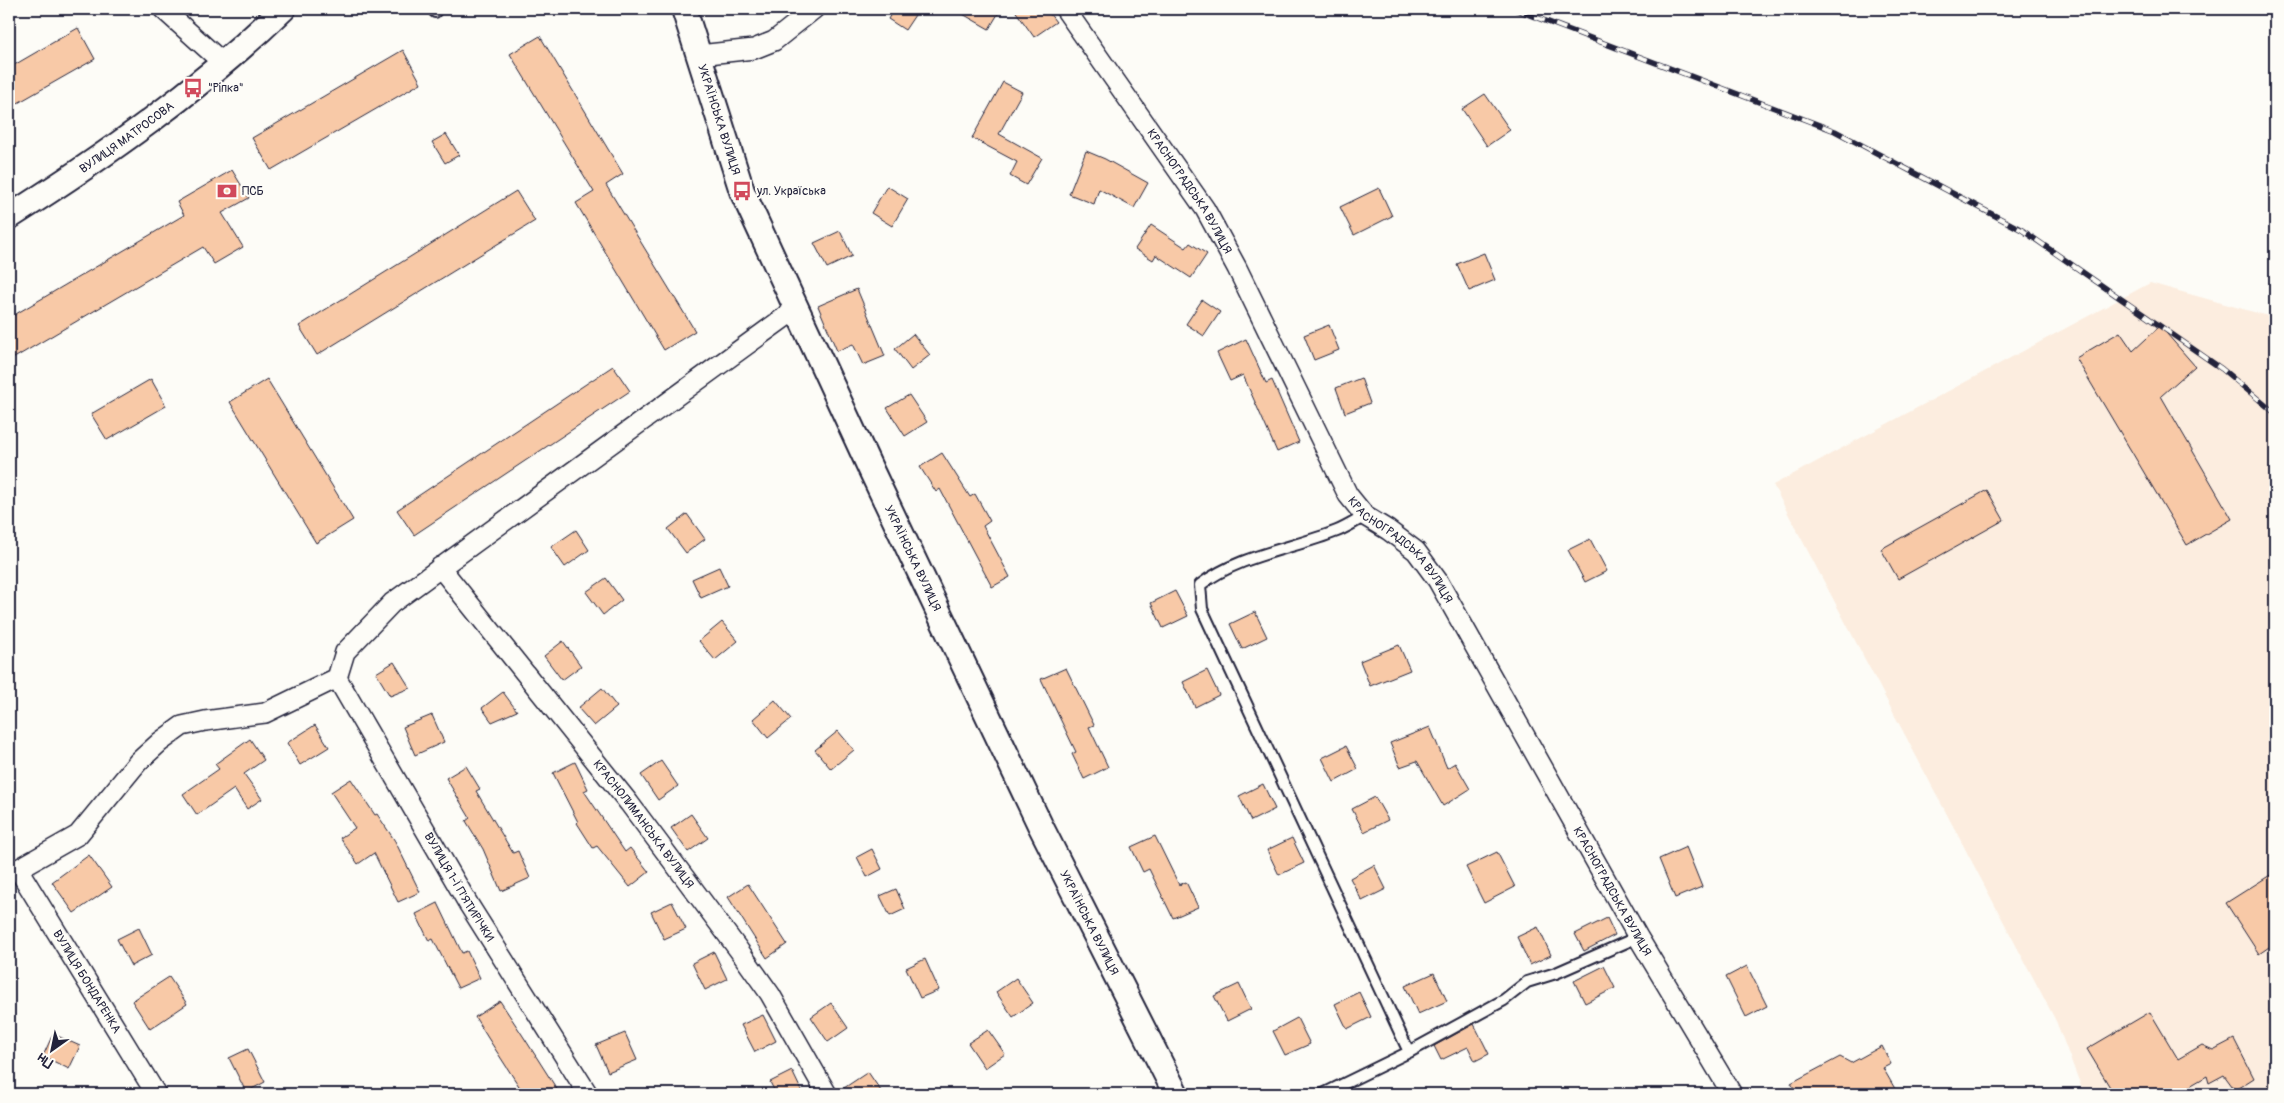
<svg xmlns="http://www.w3.org/2000/svg" width="2284" height="1103" viewBox="0 0 2284 1103" font-family="Pangolin,sans-serif">
  <style>
    .built { fill: #fceddf }
    .building { fill: #f8c9a7; stroke: #22223b }
    .lines { fill: none; stroke-linecap: round; stroke-linejoin: round }
    .service-casing { stroke: #22223b; stroke-width: 14 }
    .minor-casing { stroke: #22223b; stroke-width: 22 }
    .tertiary-casing { stroke: #22223b; stroke-width: 28 }
    .service { stroke: #fdfcf7; stroke-width: 10 }
    .minor { stroke: #fdfcf7; stroke-width: 19 }
    .tertiary { stroke: #fdfcf7; stroke-width: 24 }
    .rail-casing { stroke: #22223b; stroke-width: 5.5 }
    .rail { stroke: #fdfcf7; stroke-width: 4; stroke-dasharray: 11; stroke-linecap: butt }
    .labels { text-anchor: middle; dominant-baseline: central; stroke-width: 4.5; stroke-linejoin: round; paint-order: stroke }
    .poi-label { font-size: 12px; fill: #22223b; stroke: #fdfcf7; text-anchor: start }
    .street-label { font-size: 12px; fill: #22223b; stroke: #fdfcf7 }
  </style>
  <rect width="100%" height="100%" fill="#fdfcf7"/>
  <filter id="ink" filterUnits="userSpaceOnUse"><feTurbulence type="fractalNoise" baseFrequency=".02" numOctaves="2"/><feDisplacementMap in="SourceGraphic" scale="10" xChannelSelector="R" yChannelSelector="G"/><feConvolveMatrix kernelMatrix="1 2 1 2 8 2 1 2 1" color-interpolation-filters="sRGB"/></filter>
  <g filter="url(#ink)">
    <!-- built -->
    <path class="built" d="M2150 283 2275 318V1094H2084L2056 1021 1773 485Z"/>
    <!-- building -->
    <path class="building" d="M894 9H919L905 30 888 19Z
      M954 9H1001L989 29Z
      M1014 9H1046L1056 22 1034 37Z
      M78 28 95 59 9 108V68Z
      M540 36 623 174 606 185 695 331 664 350 576 203 594 192 510 54Z
      M403 50 421 83 271 170 252 138Z
      M1003 82 1022 92 999 134 1042 158 1026 185 1010 176 1017 162 972 138Z
      M1485 94 1510 130 1487 146 1462 109Z
      M446 134 459 155 445 163 432 142Z
      M1086 151 1105 159 1148 183 1134 208 1099 189 1094 204 1069 194Z
      M232 170 249 198 222 213 243 247 214 264 203 247 9 361V318L184 215 177 202Z
      M887 186 908 199 892 226 871 213Z
      M1379 188 1392 216 1354 235 1340 207Z
      M516 191 535 221 317 355 299 326Z
      M1151 225 1186 248 1190 243 1207 254 1191 278 1156 255 1153 260 1135 249Z
      M840 231 852 256 827 268 814 243Z
      M1484 253 1495 280 1469 291 1457 264Z
      M857 289 885 356 863 365 853 344 837 351 818 306Z
      M1202 300 1220 312 1204 336 1186 324Z
      M1329 325 1339 350 1314 360 1304 335Z
      M2160 326 2195 366 2161 396 2232 519 2187 545 2076 358 2120 332 2133 351Z
      M913 334 930 355 911 370 895 349Z
      M1246 339 1266 383 1272 380 1299 442 1277 452 1243 375 1230 381 1217 353Z
      M613 366 630 391 414 535 397 510Z
      M1361 378 1370 403 1345 413 1336 388Z
      M151 379 166 406 107 440 91 414Z
      M267 379 353 520 316 543 230 402Z
      M909 395 927 422 905 436 887 408Z
      M942 453 970 497 975 494 990 521 983 526 1010 577 992 587 940 489 936 492 920 467Z
      M1987 490 2004 520 1898 579 1881 549Z
      M687 514 705 539 686 553 668 529Z
      M576 530 589 550 565 567 551 547Z
      M1590 539 1607 571 1585 582 1568 550Z
      M719 567 728 586 701 598 692 579Z
      M606 578 622 600 603 615 586 592Z
      M1175 591 1188 616 1163 628 1151 603Z
      M1255 612 1267 637 1242 649 1230 624Z
      M722 622 738 641 715 660 699 641Z
      M563 641 581 666 562 680 544 656Z
      M1399 645 1410 670 1370 686 1360 661Z
      M394 662 410 688 390 696 376 673Z
      M1066 668 1094 725 1089 727 1108 767 1084 779 1072 754 1076 752 1041 679Z
      M1207 670 1219 695 1195 707 1183 682Z
      M602 688 617 707 594 726 578 708Z
      M503 692 517 711 492 722 482 708Z
      M775 700 791 719 768 738 753 719Z
      M432 715 444 742 415 755 403 727Z
      M315 725 329 747 300 765 287 743Z
      M1430 727 1447 768 1455 763 1470 789 1443 806 1417 761 1400 767 1390 743Z
      M838 731 854 750 831 769 815 750Z
      M250 739 264 760 244 774 262 799 247 809 234 789 197 815 183 794 219 769 215 764Z
      M1346 746 1358 769 1334 782 1322 758Z
      M661 761 678 786 658 800 641 775Z
      M575 762 588 789 584 791 625 852 630 848 649 872 630 887 597 846 593 848 577 823 578 822 553 773Z
      M466 766 480 789 476 791 513 853 518 851 530 878 501 891 483 849 466 821 470 818 446 778Z
      M351 779 375 815 377 814 395 841 420 892 398 902 374 853 358 864 340 838 355 828 331 792Z
      M1263 784 1275 809 1251 821 1239 796Z
      M1375 797 1388 820 1364 832 1352 809Z
      M691 814 708 838 688 852 671 828Z
      M1155 836 1179 885 1186 882 1198 907 1173 918 1149 869 1143 872 1131 847Z
      M1292 838 1304 863 1279 875 1267 850Z
      M1686 847 1702 887 1675 898 1659 859Z
      M872 849 882 869 867 877 857 857Z
      M1497 852 1515 887 1484 903 1466 867Z
      M89 855 112 887 74 913 52 882Z
      M1374 865 1386 889 1362 901 1350 878Z
      M2275 872V943L2259 954 2226 903Z
      M748 884 787 944 767 958 728 897Z
      M896 889 905 909 890 916 880 896Z
      M672 902 686 929 664 939 651 912Z
      M438 903 462 953 467 951 480 978 458 988 433 939 429 941 416 914Z
      M1607 918 1615 935 1584 951 1575 934Z
      M1538 927 1551 955 1530 965 1517 937Z
      M139 928 152 955 131 966 117 939Z
      M714 952 727 979 705 990 692 963Z
      M925 959 939 990 920 998 906 968Z
      M1604 966 1615 988 1585 1003 1574 981Z
      M1747 966 1767 1006 1746 1017 1726 977Z
      M1434 973 1447 1001 1418 1014 1405 986Z
      M169 977 187 1004 150 1029 132 1001Z
      M1016 978 1033 1003 1013 1017 996 992Z
      M1239 984 1251 1009 1227 1021 1214 996Z
      M1359 992 1371 1017 1347 1029 1335 1004Z
      M500 1001 523 1036 560 1094H524L488 1038 475 1017Z
      M831 1003 848 1028 828 1042 811 1017Z
      M2150 1012 2178 1059 2202 1045 2213 1050 2234 1039 2254 1078 2235 1090 2224 1075 2209 1083 2207 1076 2176 1094H2114L2087 1049Z
      M763 1015 776 1041 755 1052 741 1025Z
      M1297 1018 1310 1044 1285 1055 1273 1031Z
      M1474 1024 1489 1054 1475 1061 1468 1047 1441 1060 1434 1046Z
      M988 1030 1005 1054 985 1068 968 1043Z
      M625 1033 637 1060 608 1072 596 1045Z
      M53 1034 80 1046 69 1069 43 1056Z
      M1882 1046 1891 1064 1883 1068 1898 1094H1797L1791 1083 1840 1057 1851 1063Z
      M248 1049 265 1082 246 1092 229 1058Z
      M792 1071 803 1094H776L770 1082Z
      M868 1072 883 1094H838V1092Z"/>
    <g class="lines">
      <defs>
        <path id="service" d="M435 12V9
          M1365 516C1356 521 1347 527 1337 531 1292 549 1239 555 1200 585L1202 609 1409 1052
          M1323 1094 1409 1052 1504 1000 1527 982 1556 973 1638 937"/>
        <g id="minor">
          <path d="M163 9 223 63"/>
          <path id="s1" d="M1065 9 1205 209 1237 268 1348 495 1365 516 1388 530 1416 551 1438 581 1638 937 1732 1094"/>
          <path d="M699 55 754 49 774 41 814 9"/>
          <path id="s2" d="M440 567 629 803 738 949 770 994 827 1094"/>
          <path id="s3" d="M337 678 469 905 588 1094"/>
          <path id="s4" d="M18 869 156 1094"/>
          <path d="M9 871 18 869 78 835 138 762 160 742 182 726 205 721 265 713 337 678 345 652 392 603 796 309"/>
        </g>
        <g id="tertiary">
          <path id="s5" d="M684 9 742 191 872 472 1040 825 1176 1094"/>
          <path id="s6" d="M9 217C107 155 199 90 283 9"/>
        </g>
      </defs>
      <!-- service casing -->
      <use href="#service" class="service-casing"/>
      <!-- minor casing -->
      <use href="#minor" class="minor-casing"/>
      <!-- tertiary casing -->
      <use href="#tertiary" class="tertiary-casing"/>
      <!-- service -->
      <use href="#service" class="service"/>
      <!-- minor -->
      <use href="#minor" class="minor"/>
      <!-- tertiary -->
      <use href="#tertiary" class="tertiary"/>
      <defs>
        <path id="rail" d="M1514 9 1835 131 2022 230 2222 369 2275 413"/>
      </defs>
      <!-- rail casing -->
      <use href="#rail" class="rail-casing"/>
      <!-- rail -->
      <use href="#rail" class="rail"/>
    </g>
  </g>
  <!-- icons -->
  <defs>
    <symbol id="bus-bare" viewBox="-9 -9 18 18"><path d="M-5-6H5V4H4V6H2V4H-2V6H-4V4H-5ZM-3.5-4V0h7V-4ZM-3.5 1.2v1.5H-2V1.2ZM2 1.2v1.5H3.5V1.2Z" fill="#d1495b" stroke="#fdfcf7" stroke-width="2.5" paint-order="stroke"/></symbol>
    <symbol id="bank-bare" viewBox="-9 -9 18 18"><path d="M-6-4H6V4H-6ZM0-2.3a2.3 2.3 0 1 0 0 4.6a2.3 2.3 0 1 0 0-4.6Z" fill="#d1495b" stroke="#fdfcf7" stroke-width="2.5" paint-order="stroke"/></symbol>
  </defs>
  <g fill-rule="evenodd">
    <use href="#bus-bare" x="179" y="74" width="28" height="28"/>
    <use href="#bank-bare" x="213" y="177" width="28" height="28"/>
    <use href="#bus-bare" x="728" y="177" width="28" height="28"/>
  </g>
  <g class="labels">
    <!-- poi labels -->
    <g class="poi-label">
      <text x="208" y="88">"Ріпка"</text>
      <text x="242" y="191">ПСБ</text>
      <text x="757" y="191">ул. Україська</text>
    </g>
    <!-- street labels -->
    <g class="street-label">
      <text stroke="none"><textPath href="#s5" startOffset="116">УКРАЇНСЬКА ВУЛИЦЯ</textPath></text>
      <text stroke="none"><textPath href="#s6" startOffset="142">ВУЛИЦЯ МАТРОСОВА</textPath></text>
      <text stroke="none"><textPath href="#s1" startOffset="221">КРАСНОГРАДСЬКА ВУЛИЦЯ</textPath></text>
      <text stroke="none"><textPath href="#s1" startOffset="641">КРАСНОГРАДСЬКА ВУЛИЦЯ</textPath></text>
      <text stroke="none"><textPath href="#s5" startOffset="596">УКРАЇНСЬКА ВУЛИЦЯ</textPath></text>
      <text stroke="none"><textPath href="#s2" startOffset="328">КРАСНОЛИМАНСЬКА ВУЛИЦЯ</textPath></text>
      <text stroke="none"><textPath href="#s3" startOffset="242">ВУЛИЦЯ 1-Ї П'ЯТИРІЧКИ</textPath></text>
      <text stroke="none"><textPath href="#s1" startOffset="1046">КРАСНОГРАДСЬКА ВУЛИЦЯ</textPath></text>
      <text stroke="none"><textPath href="#s5" startOffset="1001">УКРАЇНСЬКА ВУЛИЦЯ</textPath></text>
      <text stroke="none"><textPath href="#s4" startOffset="132">ВУЛИЦЯ БОНДАРЕНКА</textPath></text>
    </g>
  </g>
  <!-- margin -->
  <rect width="2284" height="1103" fill="none" stroke="#fdfcf7" stroke-width="30"/>
  <rect x="15" y="15" width="2254" height="1073" fill="none" stroke="#22223b" stroke-width="2" filter="url(#ink)"/>
  <!-- north arrow -->
  <g transform="translate(52 1050) rotate(213)" stroke="#fdfcf7" stroke-width="4" paint-order="stroke">
  <path d="M0-4L9 19L0 12L-9 19Z" fill="#22223b"/>
  <text y="-8" font-size="14" font-weight="bold" text-anchor="middle" fill="#22223b">Пн</text>
  </g>
</svg>
